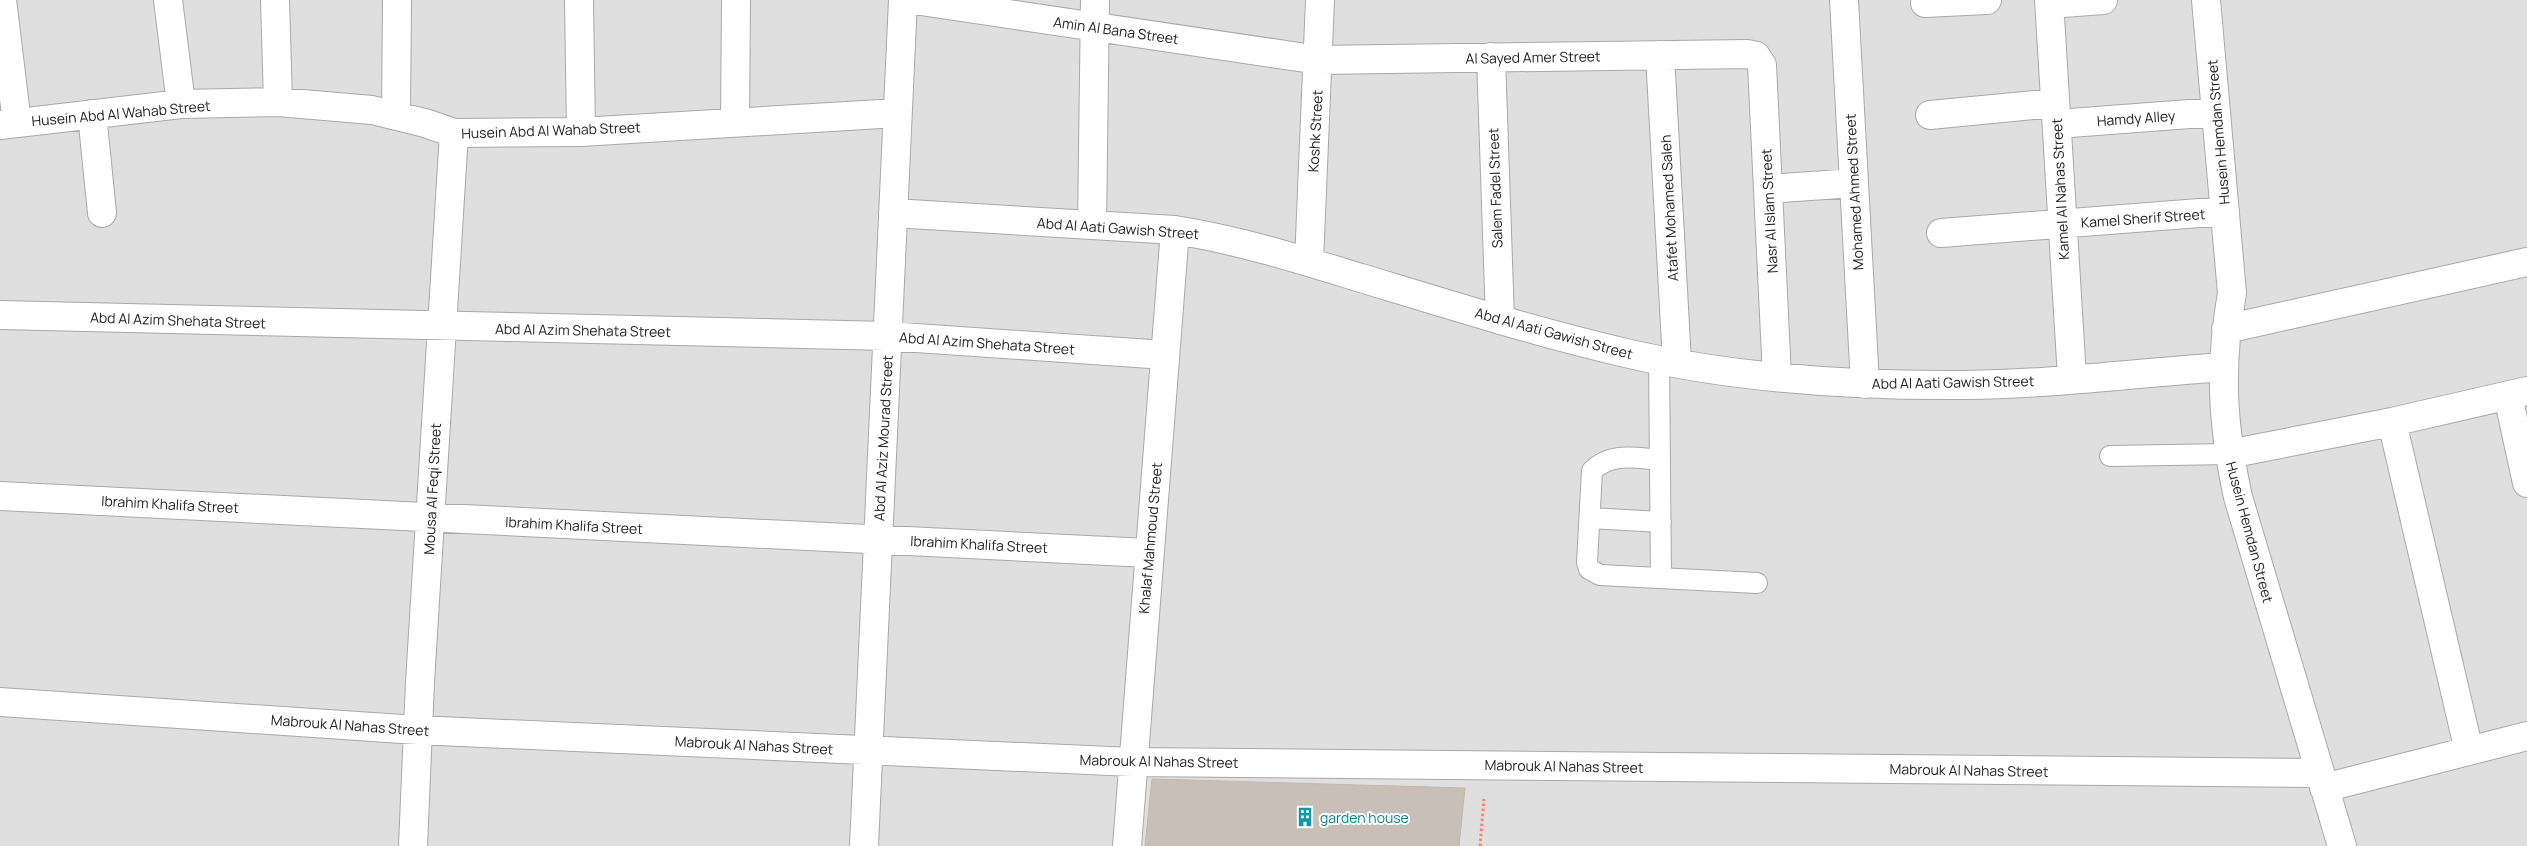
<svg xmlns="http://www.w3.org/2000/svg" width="2527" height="846" viewBox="0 0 2527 846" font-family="Manrope,sans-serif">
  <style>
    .residential { fill: #e0dfdf }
    .building { fill: #c7bfb8; stroke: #c4b6ab }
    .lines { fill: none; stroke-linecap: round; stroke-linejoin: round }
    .lane-casing { stroke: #a9a9a9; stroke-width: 22 }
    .street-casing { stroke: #a9a9a9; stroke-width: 30 }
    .path { stroke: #fa8072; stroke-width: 3; stroke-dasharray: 2.5 2.5; stroke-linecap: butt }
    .lane { stroke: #fff; stroke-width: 20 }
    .street { stroke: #fff; stroke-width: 28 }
    .labels { text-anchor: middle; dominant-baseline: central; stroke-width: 4; stroke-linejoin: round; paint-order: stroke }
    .street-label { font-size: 14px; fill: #222; stroke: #fff }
    .culture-label { font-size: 14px; fill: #0d838f; stroke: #fff; text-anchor: start }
  </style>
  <rect width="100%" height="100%" fill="#f2efe9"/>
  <!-- residential -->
  <path class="residential" d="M0 0H2527V846H0Z"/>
  <!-- building -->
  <path class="building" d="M1152 779 1465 788 1459 846H1145Z"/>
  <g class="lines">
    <defs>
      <path id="lane" d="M1659 359 1661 578
        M2110 456 2229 454
        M1660 460C1636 458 1610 452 1592 471L1587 562 1589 569 1600 575 1757 583
        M1590 518 1661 522"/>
      <path id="street" d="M2 0 17 123
        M168 0 181 104
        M275 0 278 102
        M579 0 581 132
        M914 0 1319 60 1747 54 1756 56 1762 65 1777 377
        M1844 0 1865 384
        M2049 0 2072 378
        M2206 0 2232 293C2219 368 2222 423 2238 497L2342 846
        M1925 3 1987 0
        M2050 4 2103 0
        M1660 55 1677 362
        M1491 57 1500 320
        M92 114 102 213
        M396 115 397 0
        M1930 115 2055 103
        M735 122 736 0
        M2057 124 2216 112
        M0 125 181 104 278 102 372 110 425 123 454 133 581 132 897 113
        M1768 189 1854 183
        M893 213 1175 230C1239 240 1299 259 1361 278 1450 305 1539 333 1630 354 1739 379 1854 386 1966 385 2051 384 2138 373 2223 367
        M1092 225 1095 0
        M1941 233 2225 211
        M1309 262 1320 0
        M0 315 887 336 1165 355
        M2226 329 2527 262
        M2508 396 2527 483
        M2392 422 2469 751
        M2229 454 2392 422 2527 391
        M0 496 1148 553
        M0 702 417 730 1132 762 2320 773
        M2324 788 2527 736
        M413 846 420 682 454 133
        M864 846 903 0
        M1127 846 1175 230"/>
    </defs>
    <!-- lane casing -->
    <use href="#lane" class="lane-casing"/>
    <!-- street casing -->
    <use href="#street" class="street-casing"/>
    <!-- path -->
    <path class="path" d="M1480 846 1484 799"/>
    <!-- lane -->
    <use href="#lane" class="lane"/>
    <!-- street -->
    <use href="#street" class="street"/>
  </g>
  <!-- icons -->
  <defs>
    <symbol id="building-bare" viewBox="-9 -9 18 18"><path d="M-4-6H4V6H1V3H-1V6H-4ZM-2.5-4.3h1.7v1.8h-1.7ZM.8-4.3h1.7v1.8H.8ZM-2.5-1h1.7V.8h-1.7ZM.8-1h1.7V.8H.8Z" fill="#0f9aa8" stroke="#fff" stroke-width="2.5" paint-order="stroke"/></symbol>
  </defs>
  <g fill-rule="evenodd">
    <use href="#building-bare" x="1291" y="803" width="28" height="28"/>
  </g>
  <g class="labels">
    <!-- street labels -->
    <g class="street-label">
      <text transform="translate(1116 30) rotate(8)">Amin Al Bana Street</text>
      <text transform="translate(1533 57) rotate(-1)">Al Sayed Amer Street</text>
      <text transform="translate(121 113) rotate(-5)">Husein Abd Al Wahab Street</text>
      <text transform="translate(2136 118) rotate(-4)">Hamdy Alley</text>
      <text transform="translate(551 130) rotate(-2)">Husein Abd Al Wahab Street</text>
      <text transform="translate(1315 131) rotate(-87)">Koshk Street</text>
      <text transform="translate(2218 132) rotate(-95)">Husein Hemdan Street</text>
      <text transform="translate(1495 188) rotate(-92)">Salem Fadel Street</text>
      <text transform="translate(2060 189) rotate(-93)">Kamel Al Nahas Street</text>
      <text transform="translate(1854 192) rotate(-93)">Mohamed Ahmed Street</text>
      <text transform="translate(1669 208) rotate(-93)">Atafet Mohamed Saleh</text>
      <text transform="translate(1769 211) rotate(-93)">Nasr Al Islam Street</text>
      <text transform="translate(2143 218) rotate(-4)">Kamel Sherif Street</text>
      <text transform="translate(1118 228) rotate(4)">Abd Al Aati Gawish Street</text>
      <text transform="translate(178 320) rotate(2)">Abd Al Azim Shehata Street</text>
      <text transform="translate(583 330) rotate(1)">Abd Al Azim Shehata Street</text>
      <text transform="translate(1554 333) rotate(15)">Abd Al Aati Gawish Street</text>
      <text transform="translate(987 343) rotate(4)">Abd Al Azim Shehata Street</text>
      <text transform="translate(1953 382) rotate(-1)">Abd Al Aati Gawish Street</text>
      <text transform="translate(883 438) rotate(-87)">Abd Al Aziz Mourad Street</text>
      <text transform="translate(432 489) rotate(-87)">Mousa Al Feqi Street</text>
      <text transform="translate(170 504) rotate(3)">Ibrahim Khalifa Street</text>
      <text transform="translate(574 525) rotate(3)">Ibrahim Khalifa Street</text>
      <text transform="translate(2250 532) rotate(75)">Husein Hemdan Street</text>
      <text transform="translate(1150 538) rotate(-85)">Khalaf Mahmoud Street</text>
      <text transform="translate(979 544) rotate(3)">Ibrahim Khalifa Street</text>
      <text transform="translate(350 725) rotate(4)">Mabrouk Al Nahas Street</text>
      <text transform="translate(754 745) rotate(3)">Mabrouk Al Nahas Street</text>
      <text transform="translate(1159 761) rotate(1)">Mabrouk Al Nahas Street</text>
      <text transform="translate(1564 766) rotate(1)">Mabrouk Al Nahas Street</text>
      <text transform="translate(1969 770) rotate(1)">Mabrouk Al Nahas Street</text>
    </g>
    <!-- culture labels -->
    <g class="culture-label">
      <text x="1320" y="817">garden house</text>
    </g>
  </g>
</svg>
